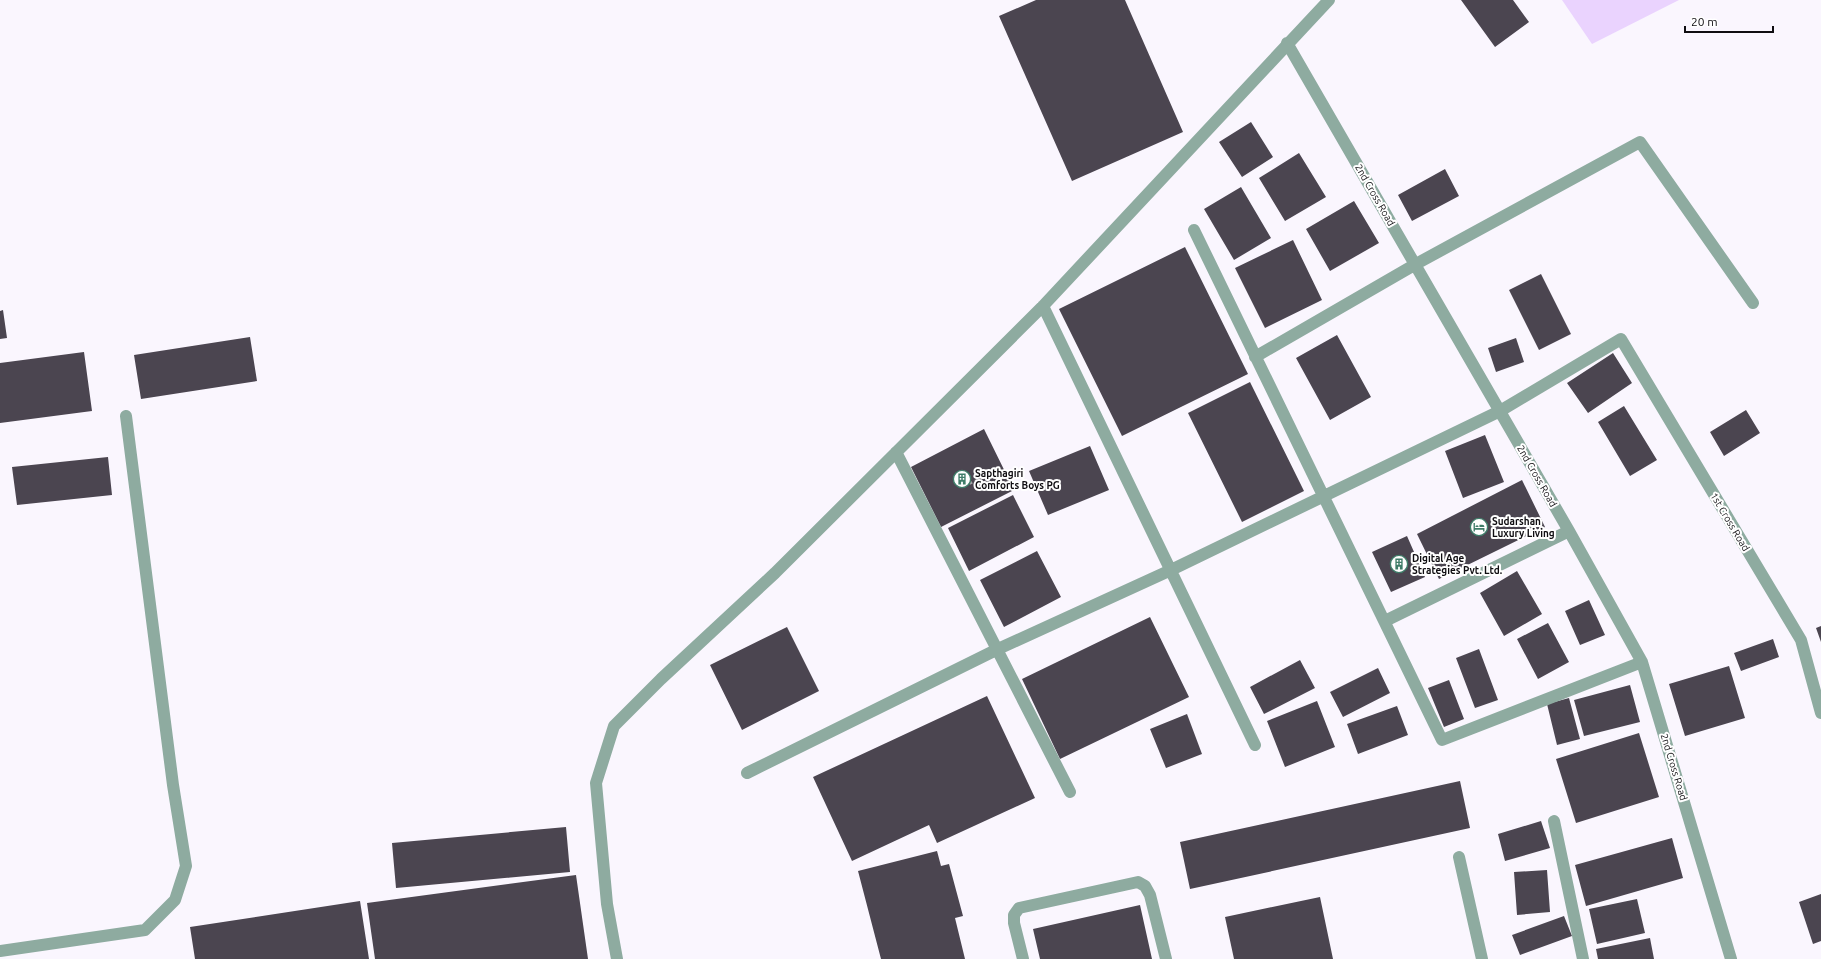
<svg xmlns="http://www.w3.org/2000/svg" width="1821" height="959" viewBox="0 0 1821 959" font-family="Ubuntu,sans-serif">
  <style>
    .green { fill: #ead3fe }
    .building { fill: #4b4550 }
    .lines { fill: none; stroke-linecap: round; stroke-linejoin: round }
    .path { stroke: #a6a3a9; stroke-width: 2.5; stroke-dasharray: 3 3; stroke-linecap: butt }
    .lane { stroke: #8eaba0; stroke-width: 12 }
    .street { stroke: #8eaba0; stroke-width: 12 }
    .labels { text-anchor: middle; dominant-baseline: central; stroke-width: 4; stroke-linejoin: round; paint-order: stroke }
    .street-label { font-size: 10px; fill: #0f0d11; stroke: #fff }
    .poi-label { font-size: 10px; font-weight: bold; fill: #0f0d11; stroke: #fff; text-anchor: start }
  </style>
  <rect width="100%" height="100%" fill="#faf6fe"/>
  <!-- green -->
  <path class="green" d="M1562 0H1679L1592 44Z"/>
  <!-- building -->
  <path class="building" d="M1036 0H1125L1183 132 1072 181 999 16Z
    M1461 0H1513L1529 22 1495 47Z
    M1251 122 1273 157 1242 177 1219 142Z
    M1299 153 1326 197 1285 221 1259 178Z
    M1445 169 1459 196 1412 221 1398 195Z
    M1241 187 1271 238 1234 260 1204 209Z
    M1354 201 1379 243 1330 271 1306 229Z
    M1293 240 1322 300 1265 328 1235 268Z
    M1185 247 1248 374 1122 436 1059 309Z
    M1541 274 1571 334 1539 350 1509 290Z
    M3 310 7 338 0 339V311Z
    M1337 335 1371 397 1330 420 1296 358Z
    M250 337 257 381 141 399 134 355Z
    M1516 338 1524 362 1496 372 1488 348Z
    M84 352 92 411 0 423V363Z
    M1613 353 1632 383 1588 413 1567 383Z
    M1250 382 1304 491 1242 522 1188 413Z
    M1624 406 1657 460 1630 476 1598 422Z
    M1746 410 1760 433 1724 456 1710 432Z
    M984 429 1014 490 941 527 911 467Z
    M1485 435 1504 482 1463 498 1445 451Z
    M1090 446 1109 490 1048 515 1029 471Z
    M108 457 112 495 17 505 12 467Z
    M1522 480 1545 527 1439 579 1417 534Z
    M1013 495 1034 537 969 571 948 528Z
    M1407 536 1425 577 1391 592 1372 552Z
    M1037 551 1061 597 1004 627 980 580Z
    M1517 571 1542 614 1504 636 1480 593Z
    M1589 600 1605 635 1580 645 1565 611Z
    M1150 617 1189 697 1060 759 1022 679Z
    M1548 623 1569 662 1538 679 1517 639Z
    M1821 626V642L1816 628Z
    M787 627 819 691 742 730 710 665Z
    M1773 639 1779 657 1741 671 1734 653Z
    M1479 649 1498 700 1475 708 1456 658Z
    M1300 660 1315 688 1264 714 1250 687Z
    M1729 666 1745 718 1685 736 1669 684Z
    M1378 668 1390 693 1343 717 1330 692Z
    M1449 680 1464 719 1444 727 1428 688Z
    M1630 685 1640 722 1584 736 1574 700Z
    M987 696 1035 798 937 843 929 825 852 861 813 777Z
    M1569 698 1580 739 1557 745 1547 704Z
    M1317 701 1335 747 1285 767 1267 721Z
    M1397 706 1408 735 1358 754 1347 724Z
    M1187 714 1202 754 1166 768 1150 729Z
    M1639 733 1659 797 1576 823 1556 759Z
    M1460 781 1470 828 1190 889 1180 842Z
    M1541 821 1550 848 1505 861 1498 834Z
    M566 827 570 872 396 888 392 843Z
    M1672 838 1683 878 1586 906 1575 865Z
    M937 851 941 866 949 864 963 916 955 918 965 959H881L858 871Z
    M1547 870 1550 912 1517 915 1514 872Z
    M576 875 588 959H375L367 903Z
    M1821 894V941L1813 944 1799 902Z
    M1320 897 1333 959H1234L1225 917Z
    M1637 899 1645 933 1597 944 1589 909Z
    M360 901 369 959H195L190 927Z
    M1140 905 1152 959H1040L1033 929Z
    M1564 916 1572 936 1520 955 1512 935Z
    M1650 938 1654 959H1598L1596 949Z"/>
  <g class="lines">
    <!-- path -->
    <path class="path" d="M964 486 986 476"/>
    <!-- lane -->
    <path class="lane" d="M1459 857 1482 959
      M0 951 145 930 175 900 186 866 173 785 126 416
      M1023 959 1014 923V915L1019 908 1138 882 1145 886 1150 895 1166 959"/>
    <!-- street -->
    <path class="street" d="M1287 43 1569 531 1642 662 1731 959
      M1194 230 1442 740 1642 662
      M1043 306 1255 745
      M1255 357 1416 264 1640 142 1753 303
      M896 452 1070 792
      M1385 621 1569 531
      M747 773 998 649 1171 570 1500 411 1621 339 1801 640 1821 713
      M1554 821 1583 959
      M617 959 607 904 596 783 614 726 661 679 775 573 1043 306 1329 0"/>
  </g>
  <!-- icons -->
  <defs>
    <symbol id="building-ring" viewBox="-11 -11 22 22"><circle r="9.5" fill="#fff" stroke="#3f7d69" stroke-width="1.5"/><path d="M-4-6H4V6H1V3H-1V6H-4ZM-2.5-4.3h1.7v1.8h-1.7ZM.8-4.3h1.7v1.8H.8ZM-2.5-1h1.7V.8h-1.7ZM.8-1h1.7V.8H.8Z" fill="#3f7d69"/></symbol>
    <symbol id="hotel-ring" viewBox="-11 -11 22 22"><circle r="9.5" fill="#fff" stroke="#3f7d69" stroke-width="1.5"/><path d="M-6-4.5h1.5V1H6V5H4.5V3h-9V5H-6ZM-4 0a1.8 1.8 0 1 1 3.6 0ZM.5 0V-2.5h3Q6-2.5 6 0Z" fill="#3f7d69"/></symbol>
  </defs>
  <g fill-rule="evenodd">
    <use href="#building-ring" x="952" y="469" width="20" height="20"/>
    <use href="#hotel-ring" x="1469" y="517" width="20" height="20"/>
    <use href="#building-ring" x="1389" y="554" width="20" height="20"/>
  </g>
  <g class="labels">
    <!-- street labels -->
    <g class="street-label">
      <text transform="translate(1375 195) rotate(60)">2nd Cross Road</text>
      <text transform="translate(1537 476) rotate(60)">2nd Cross Road</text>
      <text transform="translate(1730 522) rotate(59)">1st Cross Road</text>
      <text transform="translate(1674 767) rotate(73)">2nd Cross Road</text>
    </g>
    <!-- poi labels -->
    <g class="poi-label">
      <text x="975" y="473">Sapthagiri<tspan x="975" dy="12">Comforts Boys PG</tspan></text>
      <text x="1492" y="521">Sudarshan<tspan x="1492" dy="12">Luxury Living</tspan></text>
      <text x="1412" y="558">Digital Age<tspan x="1412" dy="12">Strategies Pvt. Ltd.</tspan></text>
    </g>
  </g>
  <!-- scale -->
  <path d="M1685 26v6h88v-6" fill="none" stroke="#0f0d11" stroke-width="2"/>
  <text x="1691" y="26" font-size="12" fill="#0f0d11" stroke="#ffffff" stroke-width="3" paint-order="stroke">20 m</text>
</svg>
